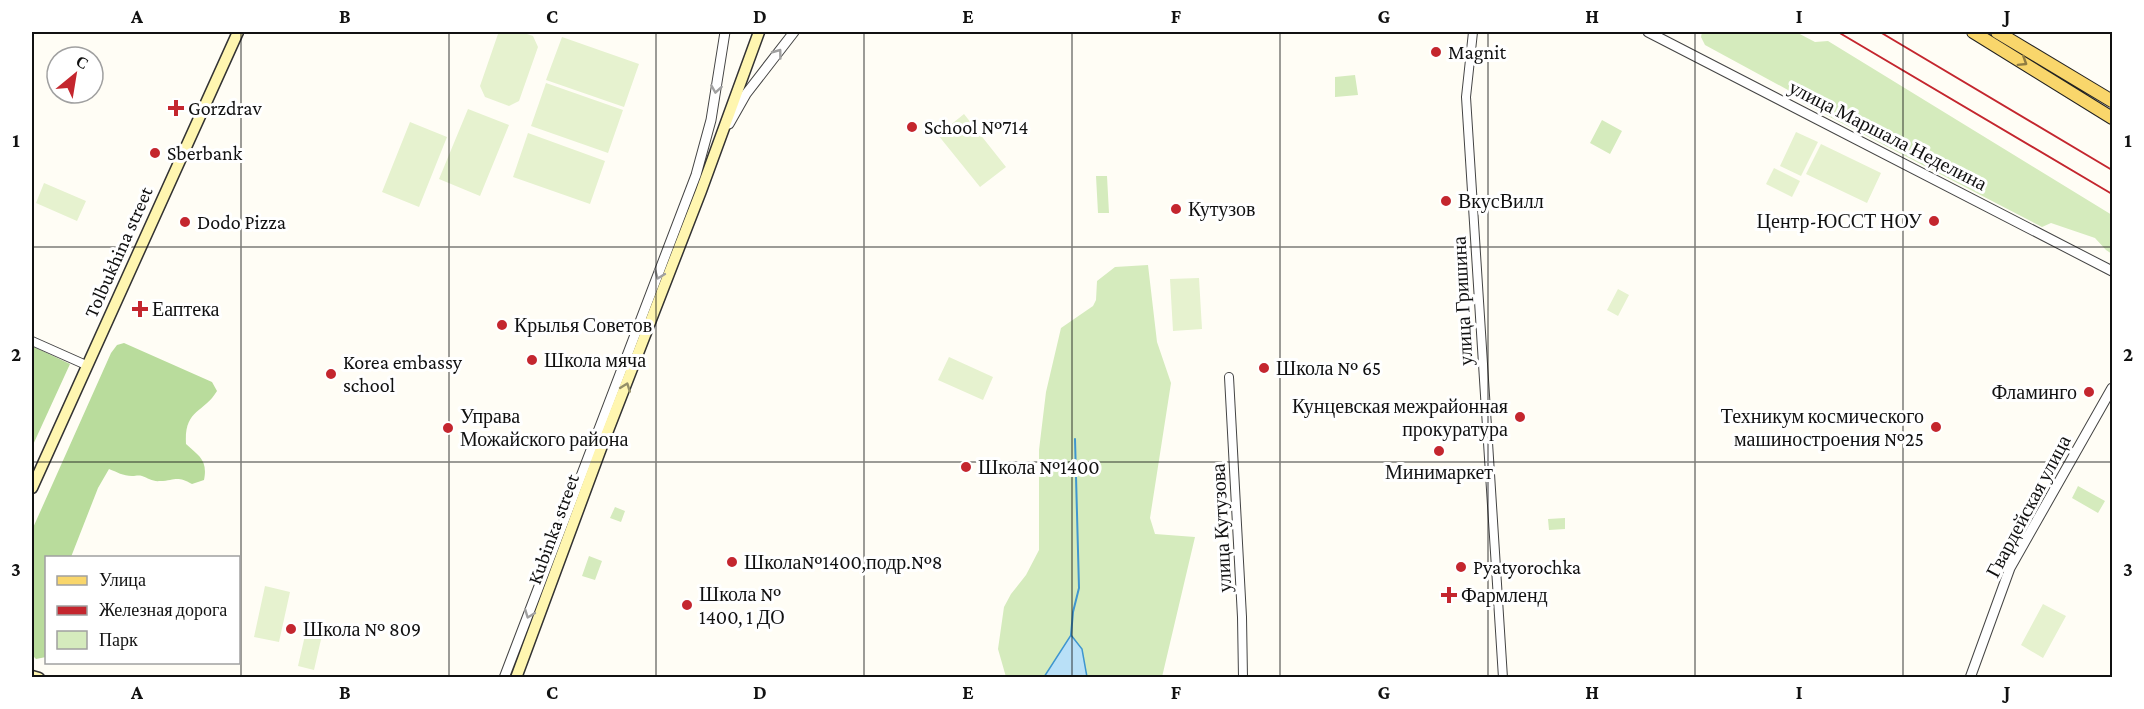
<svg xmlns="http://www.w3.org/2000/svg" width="2144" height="709" viewBox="0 0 2144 709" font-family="'Crimson Pro',serif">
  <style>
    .green { fill: #d5ebbd }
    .forest { fill: #b9dc9c }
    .pitch { fill: #e6f2cf }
    .water { fill: #b9e0f7; stroke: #3f96cf; stroke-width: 1.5 }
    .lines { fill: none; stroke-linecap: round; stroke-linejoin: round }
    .stream { stroke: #3f96cf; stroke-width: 2 }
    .minor-casing { stroke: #444; stroke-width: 10 }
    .tertiary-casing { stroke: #444; stroke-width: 11 }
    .secondary-casing { stroke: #333; stroke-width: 13 }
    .primary-casing { stroke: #222; stroke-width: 14 }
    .minor { stroke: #fff; stroke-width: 8 }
    .tertiary { stroke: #fff; stroke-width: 9 }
    .secondary { stroke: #fff6b0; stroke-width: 10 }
    .primary { stroke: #f9d66b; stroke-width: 12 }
    .rail { stroke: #c4262e; stroke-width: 2 }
    .oneway { stroke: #a0a0a0 }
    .oneway2 { stroke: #917d42 }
    .oneway3 { stroke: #948f68 }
    .grid { fill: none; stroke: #111; stroke-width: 1.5; stroke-opacity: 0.55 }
    .poi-dot { fill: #c4262e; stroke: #fff; stroke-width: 2 }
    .labels { text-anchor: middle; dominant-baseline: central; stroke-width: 6; stroke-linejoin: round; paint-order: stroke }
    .poi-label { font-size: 20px; fill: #111; stroke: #fff; text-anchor: start }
    .street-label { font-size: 20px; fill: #111; stroke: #fff }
    .neatline { fill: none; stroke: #111; stroke-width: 2 }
    .grid-label { font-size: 20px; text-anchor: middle; font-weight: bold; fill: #111 }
  </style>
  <rect width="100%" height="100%" fill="#fffdf5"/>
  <!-- green -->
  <path class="green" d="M1702 32H1796L1815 42 1828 41 2112 215V254L2106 250 2095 238 2051 223 2042 227 1803 103 1788 90 1705 45 1701 37Z
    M1355 75 1358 95 1335 97V77Z
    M1602 120 1622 131 1610 154 1590 143Z
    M1096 176H1107L1109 213H1098Z
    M1148 265 1157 342 1171 383 1150 518 1155 534 1195 537 1162 677H1006L998 649 1004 607 1011 594 1026 575 1039 550V450L1046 392 1061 328 1093 306 1096 300 1097 281 1115 267Z
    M2078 486 2105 501 2098 513 2072 498Z
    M615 507 625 511 621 522 610 518Z
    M1565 518V529L1549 530 1548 519Z
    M589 556 602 561 595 580 582 576Z"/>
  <!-- forest -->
  <path class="forest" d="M124 343 212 382 217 391C203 414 184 409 186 444 199 456 208 460 204 480L192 484C176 475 175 481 160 481 153 482 148 478 142 476 138 475 136 476 132 476 123 476 117 472 109 469L98 488 71 557 46 558V657L36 659 32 655V552L33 542 32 530 111 353 117 345Z
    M32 346 70 364 32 447Z"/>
  <!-- pitch -->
  <path class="pitch" d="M502 32H521L533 36 538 47 519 101 509 106 485 97 480 86 498 34Z
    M562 37 639 64 624 107 546 80Z
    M546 83 623 110 608 153 531 126Z
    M468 109 509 125 480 196 439 179Z
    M964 114 1006 167 980 187 938 135Z
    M410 122 447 137 419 207 382 192Z
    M1796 132 1818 142 1801 176 1780 166Z
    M528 133 605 161 590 204 513 177Z
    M1821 144 1881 173 1867 203 1806 174Z
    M1774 168 1800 181 1792 197 1766 184Z
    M44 183 86 201 77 221 36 203Z
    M1199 278 1202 329 1173 331 1170 279Z
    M1618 289 1629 295 1618 316 1607 310Z
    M949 357 993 377 983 400 938 380Z
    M265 586 290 592 279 642 254 637Z
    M2043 604 2066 616 2043 658 2021 645Z
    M306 631 322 635 314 670 298 666Z"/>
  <!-- water -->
  <path class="water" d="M1071 635 1082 649 1087 677H1044Z"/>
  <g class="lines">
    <!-- stream -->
    <path class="stream" d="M1071 635 1073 612 1079 588 1075 439"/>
    <defs>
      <path id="minor" d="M1473 32 1466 97 1503 678
        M32 341 86 365
        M1229 377 1242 617 1243 678"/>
      <path id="tertiary" d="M1648 32 2112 271
        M729 124 746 94 794 32
        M504 678 696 175 711 120 725 32
        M1970 678 2010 568 2112 388"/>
      <path id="secondary" d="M32 488 238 32
        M32 676 39 678
        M516 678 600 451 701 191 759 32"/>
      <path id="primary" d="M1973 32 2112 118
        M1997 32 2112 101"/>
    </defs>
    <!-- minor casing -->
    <use href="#minor" class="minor-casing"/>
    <!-- tertiary casing -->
    <use href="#tertiary" class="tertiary-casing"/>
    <!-- secondary casing -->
    <use href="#secondary" class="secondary-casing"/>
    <!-- primary casing -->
    <use href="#primary" class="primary-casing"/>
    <!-- minor -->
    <use href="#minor" class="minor"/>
    <!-- tertiary -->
    <use href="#tertiary" class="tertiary"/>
    <!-- secondary -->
    <use href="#secondary" class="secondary"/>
    <!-- primary -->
    <use href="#primary" class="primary"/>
    <!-- rail -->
    <path class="rail" d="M1838 32 2112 194
      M1880 32 2112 170"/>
  </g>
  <!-- one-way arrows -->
  <defs><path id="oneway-chevron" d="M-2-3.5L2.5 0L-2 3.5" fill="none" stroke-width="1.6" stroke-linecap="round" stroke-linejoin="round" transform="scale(1.5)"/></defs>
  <g class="oneway">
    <use href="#oneway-chevron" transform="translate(778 53) rotate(-53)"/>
    <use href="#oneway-chevron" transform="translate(716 89) rotate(99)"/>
    <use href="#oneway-chevron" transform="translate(659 275) rotate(111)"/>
    <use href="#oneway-chevron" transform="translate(529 614) rotate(111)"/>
  </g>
  <use class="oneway2" href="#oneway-chevron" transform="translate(2023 62) rotate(32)"/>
  <use class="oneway3" href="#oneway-chevron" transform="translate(626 387) rotate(-69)"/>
  <!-- grid -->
  <path class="grid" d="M241 32V678M449 32V678M656 32V678M864 32V678M1072 32V678M1280 32V678M1488 32V678M1695 32V678M1903 32V678M32 247H2112M32 462H2112"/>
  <!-- markers -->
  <g class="poi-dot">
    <circle cx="1436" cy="52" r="6"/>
    <path d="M173 99h6v6h6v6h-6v6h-6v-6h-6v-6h6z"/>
    <circle cx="912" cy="127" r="6"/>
    <circle cx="155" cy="153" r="6"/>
    <circle cx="1446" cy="201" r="6"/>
    <circle cx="1176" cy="209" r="6"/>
    <circle cx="1934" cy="221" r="6"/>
    <circle cx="185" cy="222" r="6"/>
    <path d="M137 300h6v6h6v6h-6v6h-6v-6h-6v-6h6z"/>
    <circle cx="502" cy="325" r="6"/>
    <circle cx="532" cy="360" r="6"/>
    <circle cx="1264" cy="368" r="6"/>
    <circle cx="331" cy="374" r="6"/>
    <circle cx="2089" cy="392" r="6"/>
    <circle cx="1520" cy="417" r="6"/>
    <circle cx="1936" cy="427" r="6"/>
    <circle cx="448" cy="428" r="6"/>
    <circle cx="1439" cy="451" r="6"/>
    <circle cx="966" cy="467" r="6"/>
    <circle cx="732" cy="562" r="6"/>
    <circle cx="1461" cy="567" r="6"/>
    <path d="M1446 586h6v6h6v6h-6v6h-6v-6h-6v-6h6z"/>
    <circle cx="687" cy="605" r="6"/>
    <circle cx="291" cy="629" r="6"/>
  </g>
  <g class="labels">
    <!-- poi labels -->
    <g class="poi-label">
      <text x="1448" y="52">Magnit</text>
      <text x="188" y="108">Gorzdrav</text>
      <text x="924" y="127">School №714</text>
      <text x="167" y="153">Sberbank</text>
      <text x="1458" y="201">ВкусВилл</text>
      <text x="1188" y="209">Кутузов</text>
      <text x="1922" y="221" text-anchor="end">Центр-ЮССТ НОУ</text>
      <text x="197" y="222">Dodo Pizza</text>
      <text x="152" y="309">Еаптека</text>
      <text x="514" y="325">Крылья Советов</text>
      <text x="544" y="360">Школа мяча</text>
      <text x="343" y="362">Korea embassy<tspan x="343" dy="23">school</tspan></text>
      <text x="1276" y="368">Школа № 65</text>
      <text x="2077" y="392" text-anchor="end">Фламинго</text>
      <text x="1508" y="406" text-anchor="end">Кунцевская межрайонная<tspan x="1508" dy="23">прокуратура</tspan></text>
      <text x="460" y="416">Управа<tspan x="460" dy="23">Можайского района</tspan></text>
      <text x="1924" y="416" text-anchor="end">Техникум космического<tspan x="1924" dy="23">машиностроения №25</tspan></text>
      <text x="978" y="467">Школа №1400</text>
      <text x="1439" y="472" text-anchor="middle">Минимаркет</text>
      <text x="744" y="562">Школа№1400,подр.№8</text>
      <text x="1473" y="567">Pyatyorochka</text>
      <text x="699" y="594">Школа №<tspan x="699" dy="23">1400, 1 ДО</tspan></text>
      <text x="1461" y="595">Фармленд</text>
      <text x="303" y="629">Школа № 809</text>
    </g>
    <!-- street labels -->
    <g class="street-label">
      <text transform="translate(1888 135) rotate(27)">улица Маршала Неделина</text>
      <text transform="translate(118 252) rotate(-66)">Tolbukhina street</text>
      <text transform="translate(1462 301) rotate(-93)">улица Гришина</text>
      <text transform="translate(2028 506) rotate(-62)">Гвардейская улица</text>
      <text transform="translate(1221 528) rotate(-93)">улица Кутузова</text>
      <text transform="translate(553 529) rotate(-70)">Kubinka street</text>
    </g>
  </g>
  <!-- border -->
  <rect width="2144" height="709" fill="none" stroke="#ffffff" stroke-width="66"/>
  <!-- legend -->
  <rect x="45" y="556" width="195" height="108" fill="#ffffff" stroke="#a0a0a0" stroke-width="1.5"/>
  <rect x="57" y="576" width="30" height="9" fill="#f9d66b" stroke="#a0a0a0" stroke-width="1.5"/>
  <text x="99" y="586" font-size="18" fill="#111111">Улица</text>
  <rect x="57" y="606" width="30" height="9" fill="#c4262e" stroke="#a0a0a0" stroke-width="1.5"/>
  <text x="99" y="616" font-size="18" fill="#111111">Железная дорога</text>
  <rect x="57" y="631" width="30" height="18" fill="#d5ebbd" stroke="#a0a0a0" stroke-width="1.5"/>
  <text x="99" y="646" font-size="18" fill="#111111">Парк</text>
  <!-- north arrow -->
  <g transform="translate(75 75) rotate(30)"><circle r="28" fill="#ffffff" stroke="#a0a0a0" stroke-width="1.5"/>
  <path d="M0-4.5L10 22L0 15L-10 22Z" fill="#c4262e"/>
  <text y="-9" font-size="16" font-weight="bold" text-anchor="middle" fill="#111111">С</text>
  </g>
  <rect x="33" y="33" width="2078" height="643" class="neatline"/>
  <g class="grid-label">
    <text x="137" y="23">A</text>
    <text x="345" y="23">B</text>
    <text x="552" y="23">C</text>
    <text x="760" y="23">D</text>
    <text x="968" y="23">E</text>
    <text x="1176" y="23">F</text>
    <text x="1384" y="23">G</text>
    <text x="1592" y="23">H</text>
    <text x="1799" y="23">I</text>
    <text x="2007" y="23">J</text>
    <text x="16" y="147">1</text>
    <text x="2128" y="147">1</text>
    <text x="16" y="361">2</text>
    <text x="2128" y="361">2</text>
    <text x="16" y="576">3</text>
    <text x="2128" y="576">3</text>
    <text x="137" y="699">A</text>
    <text x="345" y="699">B</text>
    <text x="552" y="699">C</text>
    <text x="760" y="699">D</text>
    <text x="968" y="699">E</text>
    <text x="1176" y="699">F</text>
    <text x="1384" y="699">G</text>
    <text x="1592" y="699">H</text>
    <text x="1799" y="699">I</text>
    <text x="2007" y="699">J</text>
  </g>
</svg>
